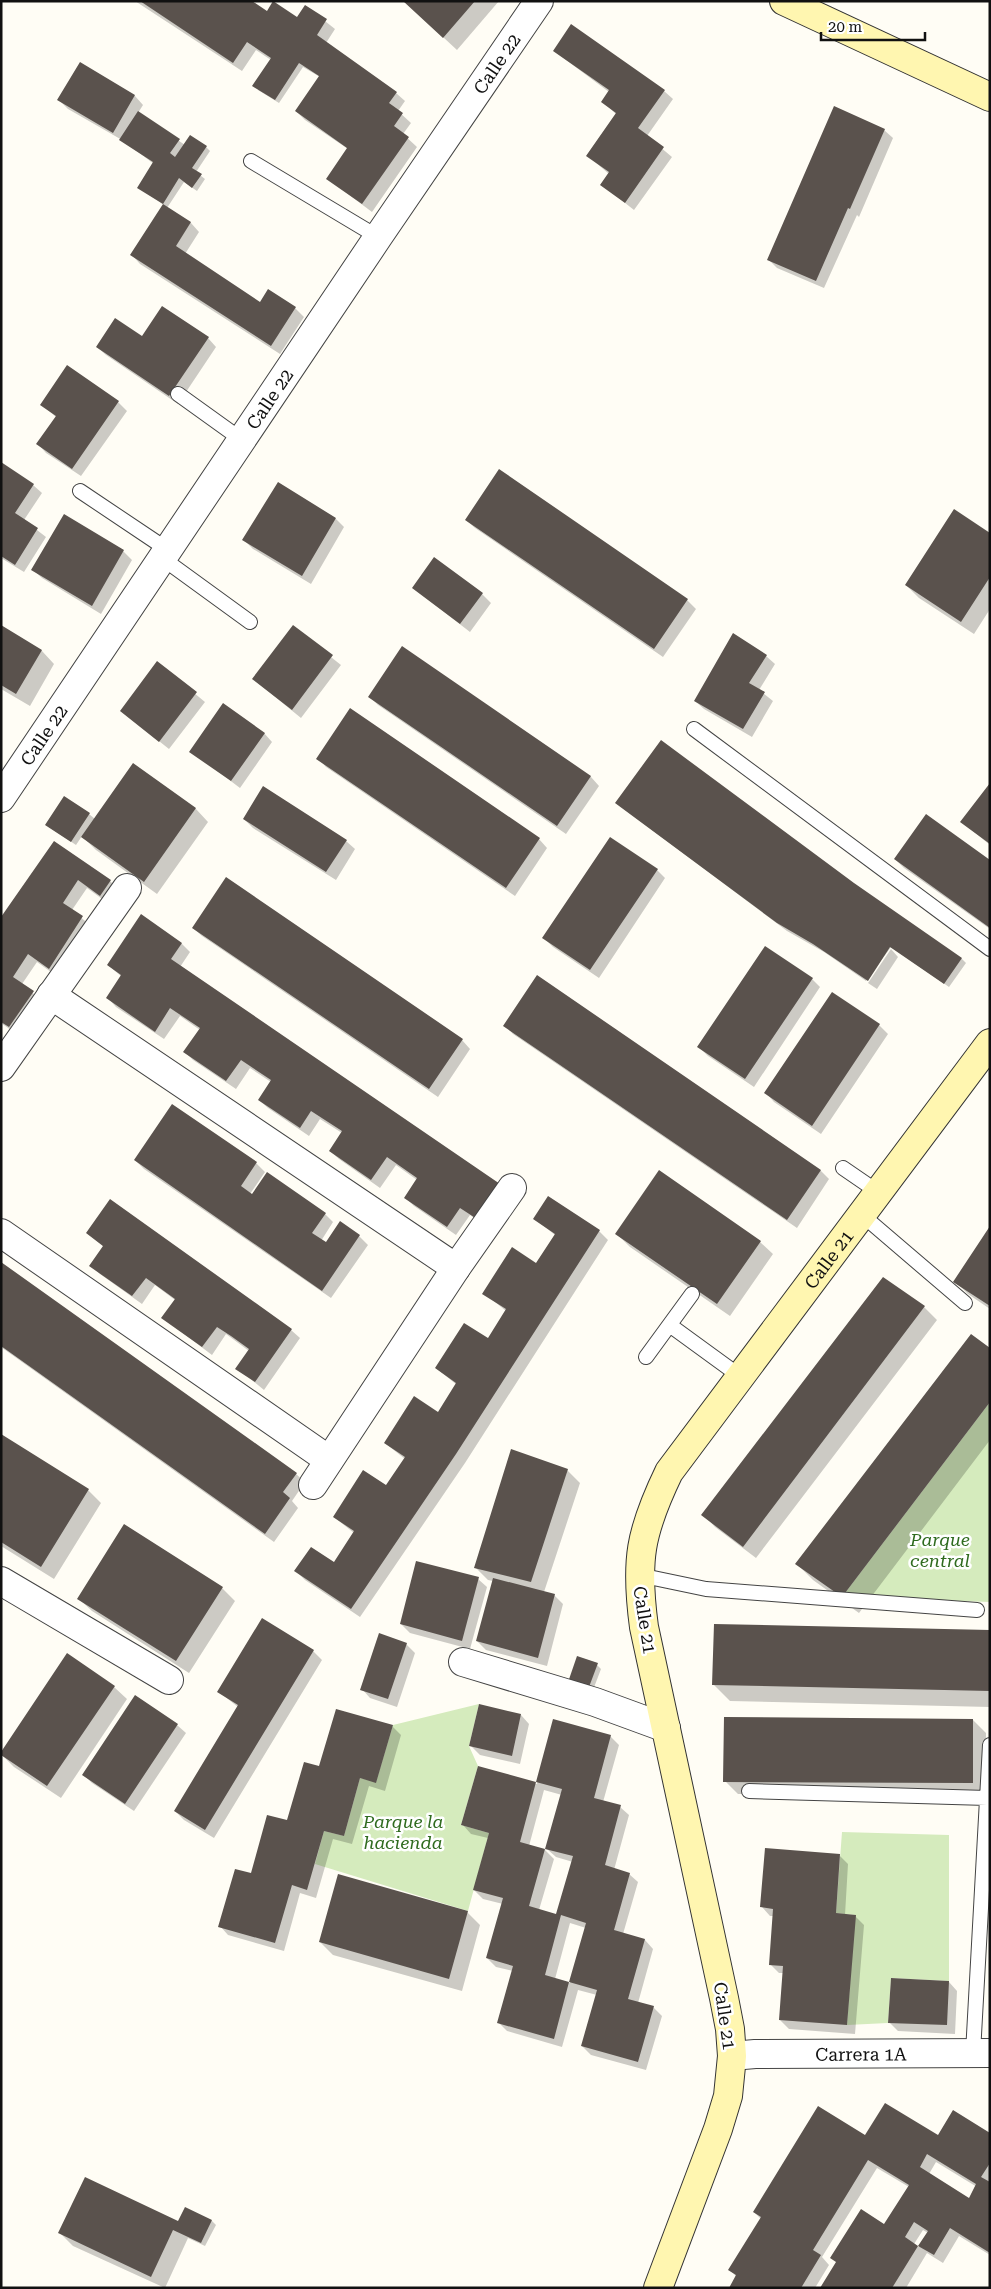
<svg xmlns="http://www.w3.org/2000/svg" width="991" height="2289" viewBox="0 0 991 2289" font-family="'Roboto Serif',serif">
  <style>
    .green { fill: #d5ebbd }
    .shadow { fill: #0003; fill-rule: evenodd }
    .building { fill: #5a524d; fill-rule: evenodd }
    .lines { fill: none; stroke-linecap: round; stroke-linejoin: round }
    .lane-casing { stroke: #444; stroke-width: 16 }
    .street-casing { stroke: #444; stroke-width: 30 }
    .secondary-casing { stroke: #333; stroke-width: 30 }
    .lane { stroke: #fff; stroke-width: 14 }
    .street { stroke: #fff; stroke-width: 28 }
    .secondary { stroke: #fff6b0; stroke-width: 28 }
    .labels { text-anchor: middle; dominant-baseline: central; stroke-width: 5; stroke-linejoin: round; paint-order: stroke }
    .street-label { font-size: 18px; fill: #111; stroke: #fff }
    .park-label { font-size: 18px; font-style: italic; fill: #2f6b1f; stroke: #fff }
  </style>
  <rect width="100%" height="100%" fill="#fffdf5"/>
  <!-- green -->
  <path class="green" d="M990 1402V1602L842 1597Z
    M479 1704 469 1746 478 1766 461 1825 489 1833 468 1911 315 1864 324 1831 344 1836 360 1778 376 1782 393 1725Z
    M842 1832 949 1835V1981L891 1978 888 2023 847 2025 855 1915 836 1913Z"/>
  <!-- shadow -->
  <path class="shadow" d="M135 1H250L267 13 297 19 306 6 335 29 326 43 396 93 405 101 398 111 411 123 403 134 417 147 372 212 328 179 348 149 305 120 296 111 320 77 303 67 279 103 258 90 271 60 256 50 242 71Z
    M404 1H499L457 50Z
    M554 51 664 91 673 99 647 136 672 157 634 210 601 184 609 174 587 155 616 114 603 102 609 92Z
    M80 64 135 96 143 105 138 113 185 145 206 147 210 151 196 172 205 179 197 191 184 182 167 208 191 223 199 232 185 254 260 303 295 308 304 317 280 354 140 264 132 255 164 205 139 188 154 164 122 140 68 109 59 100Z
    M884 130 893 138 859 217 857 215 824 288 777 268 769 260Z
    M142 338H208L216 347 178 404 106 355 97 347Z
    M118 402 127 411 81 476 46 453 38 444 56 417 42 405Z
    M1 464 33 485 42 493 24 520 46 537 24 572 1 558Z
    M65 516 123 551 132 560 101 614 42 578 33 570Z
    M336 519 344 527 311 584 253 549 244 540Z
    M466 520 687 600 696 609 663 657 475 528Z
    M990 534V609L974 634 919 598 906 585Z
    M413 588 482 594 491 603 470 632Z
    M1 627 42 651 54 664 30 706 1 689Z
    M293 627 341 665 301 718 253 679Z
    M402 648 591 777 599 786 566 834 378 705 370 697Z
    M766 656 775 664 759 690 773 701 752 737 704 709 695 701Z
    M158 663 205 702 169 749 121 711Z
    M264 733 272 742 240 788 191 751Z
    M318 758 539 839 547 848 515 896 326 767Z
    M133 764 196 809 208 822 157 894 96 850 82 836 76 845 46 825 89 814 95 819Z
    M990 785V845L962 822Z
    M616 803 962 959 966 963 949 987 891 947 866 981 824 952 787 931Z
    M244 819 346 841 355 849 336 880 253 828Z
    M54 843 110 881 119 890 109 904 87 888 72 910 91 926 58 977 37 962 22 984 42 1001 18 1035 1 1023V920Z
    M895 859 990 861V929L904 868Z
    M657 870 665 878 599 978 553 947 544 938Z
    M142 916 182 944 190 952 180 967 489 1229 470 1215 456 1235 414 1206 405 1197 417 1180 396 1165 380 1188 339 1159 330 1151 342 1133 320 1119 309 1136 268 1108 259 1100 271 1082 250 1068 236 1089 193 1060 185 1052 200 1030 180 1016 164 1039 116 1007 108 998 122 977 108 965Z
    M193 928 462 1040 470 1049 438 1097 202 936Z
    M891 949 898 957 877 989 868 983Z
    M537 977 821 1171 829 1179 797 1228 513 1034 505 1025Z
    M812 979 820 987 754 1087 708 1056 699 1047Z
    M879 1025 888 1034 821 1134 774 1102 766 1093Z
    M135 1160 256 1163 265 1172 250 1194 325 1214 333 1222 321 1241 326 1244 359 1236 368 1245 331 1298 144 1169Z
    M549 1197 599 1231 608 1240 465 1463 360 1617 305 1580 296 1571 334 1564 354 1533 334 1517 387 1487 405 1459 385 1443 438 1414 457 1385 436 1368 488 1340 506 1311 484 1293 536 1264 555 1235 535 1219Z
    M990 1228V1309L968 1294 955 1281Z
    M87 1233 291 1330 300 1338 264 1390 237 1368 249 1351 241 1345 226 1334 212 1355 163 1318 175 1300 155 1285 142 1304 100 1274 91 1266 104 1247Z
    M617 1234 760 1242 773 1254 730 1316 630 1247Z
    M1 1264 296 1474 305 1482 292 1501 298 1508 274 1542 1 1347Z
    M883 1279 924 1307 937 1320 756 1558 715 1527 703 1514Z
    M990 1349V1440L859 1613 813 1580 797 1564Z
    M1 1436 88 1490 101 1503 54 1579 1 1546Z
    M567 1470 580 1483 544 1592 554 1595 563 1604 547 1666 486 1650 477 1641 493 1581 488 1580 475 1567Z
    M478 1579 487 1587 470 1649 410 1633 401 1624Z
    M222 1588 235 1601 189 1673 92 1611 79 1599Z
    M990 1631V1707L730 1701 714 1685Z
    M406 1644 415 1653 397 1707 370 1698 362 1689Z
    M313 1651 322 1660 214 1838 184 1820 175 1811 238 1707 219 1692Z
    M597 1665 601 1669 590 1698 571 1692Z
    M114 1687 127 1699 61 1798 14 1767 1 1754Z
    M521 1715 529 1724 520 1764 480 1755 471 1746Z
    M973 1720 986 1733 985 1795 738 1794 725 1781Z
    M554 1721 610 1736 619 1745 603 1802 620 1807 629 1815 614 1870 629 1874 638 1882 623 1934 645 1940 653 1949 638 2003 653 2007 662 2016 646 2070 591 2055 582 2046 597 1995 578 1990 562 2047 507 2031 499 2023 513 1971 496 1967 487 1958 503 1904 483 1899 474 1890 488 1838 471 1834 463 1825 479 1768 537 1784ZM544 1790 562 1795 547 1849 556 1857 573 1862 557 1915 539 1910 554 1859 545 1850 529 1846ZM570 1923 586 1928 570 1983 555 1979Z
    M177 1725 186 1733 134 1811 92 1783 84 1775Z
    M392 1726 401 1735 385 1791 369 1786 352 1844 333 1839 316 1898 300 1893 284 1951 228 1935 220 1926 320 1768Z
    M839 1855 848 1864 845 1915 855 1916 864 1925 855 2034 789 2029 780 2020 784 1973H779L770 1964 774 1916H770L762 1907Z
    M467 1912 480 1925 462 1991 333 1955 320 1942Z
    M949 1982 957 1991 955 2034 898 2031 889 2022Z
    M990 2134V2255L959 2236 943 2263 927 2253 906 2288H821L837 2263 884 2225 909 2187 877 2168 822 2257 829 2265 815 2288H730L737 2277 730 2270 761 2219 754 2212 866 2137ZM936 2162 977 2187 970 2200 929 2174ZM923 2230 928 2233 919 2247 914 2244Z
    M212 2221 216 2225 205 2246 188 2238 165 2288 73 2246 60 2233Z"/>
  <!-- building -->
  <path class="building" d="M140 1H252L267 11 273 1 297 17 305 5 327 19 317 35 397 92 389 103 403 113 394 126 409 137 362 204 326 179 347 148 295 111 319 76 299 63 275 100 252 86 271 58 247 42 233 63Z
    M403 1H475L443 38Z
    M571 24 665 90 638 128 664 147 625 203 600 185 609 172 586 156 616 113 601 102 609 90 553 51Z
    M80 62 135 95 113 133 57 100Z
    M834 106 885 129 850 209 848 208 816 281 767 260Z
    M138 111 180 139 170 153 175 157 190 135 207 146 192 168 202 174 192 188 179 178 163 204 191 222 176 246 260 302 268 289 296 307 271 346 130 255 163 204 137 188 153 162 119 140Z
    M162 306 209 337 169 396 96 347 115 318 142 336Z
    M67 365 119 401 72 469 36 444 56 416 40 405Z
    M1 462 34 484 15 513 38 528 15 565 1 556Z
    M499 469 688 599 654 649 465 520Z
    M278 482 336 518 302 576 242 540Z
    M954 509 990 533V577L961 622 905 585Z
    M64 514 124 550 92 606 31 570Z
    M434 557 483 593 460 624 412 588Z
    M1 625 42 650 16 694 1 685Z
    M293 625 333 655 292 710 252 679Z
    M733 633 767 655 749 683 765 692 743 729 694 701Z
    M402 646 591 776 557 826 368 697Z
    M157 661 197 692 159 742 120 711Z
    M223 703 265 733 231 781 189 752Z
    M350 708 540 838 506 888 316 759Z
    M661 740 854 883 962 958 944 984 890 947 868 981 813 944 777 923 615 803Z
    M133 763 196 808 144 882 81 837Z
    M990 783V844L960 822Z
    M263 786 347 840 326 872 243 819Z
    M64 796 90 813 71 842 45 825Z
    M926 814 990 860V928L894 859Z
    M610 837 658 869 590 970 542 938Z
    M54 841 111 880 100 896 78 880 63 903 83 916 49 969 28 954 13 977 34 991 9 1027 1 1022V917Z
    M226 877 463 1039 429 1089 192 928Z
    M141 914 182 943 171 959 503 1186 480 1221 460 1208 447 1227 404 1198 417 1178 387 1157 371 1180 329 1151 342 1131 311 1111 300 1128 258 1100 271 1080 241 1060 226 1081 183 1052 200 1028 170 1008 155 1032 106 998 121 975 107 965Z
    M765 946 813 978 745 1079 697 1047Z
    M537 975 821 1170 787 1220 503 1026Z
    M832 992 880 1024 812 1126 764 1093Z
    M172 1104 257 1162 241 1186 252 1194 267 1172 326 1213 312 1233 326 1242 340 1221 360 1235 322 1291 134 1160Z
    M659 1170 761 1241 717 1304 615 1234Z
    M548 1196 600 1230 456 1454 351 1609 294 1571 311 1547 334 1562 354 1531 333 1517 363 1470 386 1485 405 1457 384 1443 414 1396 438 1412 456 1383 435 1368 464 1323 488 1338 506 1309 482 1294 512 1247 536 1263 555 1234 533 1219Z
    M110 1199 292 1329 255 1382 235 1369 249 1349 231 1336 217 1327 202 1347 161 1318 175 1299 146 1278 132 1296 89 1266 103 1246 86 1233Z
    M990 1226V1306L953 1282Z
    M1 1262 297 1473 283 1492 290 1498 265 1534 1 1346Z
    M883 1277 925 1306 743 1547 701 1515Z
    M971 1334 990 1348V1402L842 1597 795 1564Z
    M1 1434 89 1489 41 1567 1 1542Z
    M511 1449 568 1469 531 1582 474 1568Z
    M124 1524 223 1587 176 1661 77 1599Z
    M416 1561 479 1577 462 1641 400 1624Z
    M493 1578 555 1594 538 1658 476 1641Z
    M262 1618 314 1650 205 1830 174 1811 238 1705 217 1692Z
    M714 1624 990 1630V1691L712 1685Z
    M379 1633 407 1643 388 1699 360 1690Z
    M67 1653 115 1686 47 1786 1 1755V1752Z
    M577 1656 598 1663 586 1695 566 1688Z
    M135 1695 178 1724 125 1804 82 1775Z
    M479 1704 521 1714 512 1756 469 1746Z
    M336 1709 393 1725 376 1783 360 1778 344 1836 324 1831 307 1890 292 1885 275 1943 218 1927 235 1869 251 1873 267 1815 287 1820 304 1762 319 1766Z
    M724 1717 973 1719V1783L723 1782Z
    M553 1719 611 1735 594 1798 621 1805 605 1865 630 1873 614 1930 645 1939 628 1999 654 2006 638 2062 581 2046 597 1990 569 1982 586 1923 561 1915 545 1975 569 1982 554 2039 497 2023 513 1966 486 1958 503 1898 473 1890 489 1833 461 1825 478 1766 536 1782 520 1842 545 1849 529 1906 556 1914 573 1856 545 1849 562 1789 536 1782Z
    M765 1848 840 1854 836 1913 856 1915 847 2025 779 2020 783 1966 769 1965 773 1909 760 1907Z
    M338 1874 468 1911 449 1979 319 1942Z
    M891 1978 949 1981 947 2025 888 2023Z
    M885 2103 938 2135 953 2110 990 2133V2163L981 2177 990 2182V2253L950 2228 934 2255 918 2246 928 2231 914 2222 905 2237 918 2246 892 2288H820L836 2262 830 2258 861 2209 884 2224 909 2185 868 2160 813 2250 821 2255 801 2288H729L736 2275 728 2270 761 2217 753 2212 818 2106 865 2135ZM927 2154 976 2184 969 2198 920 2167Z
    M85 2177 178 2221 185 2207 212 2220 201 2243 173 2230 151 2277 58 2233Z"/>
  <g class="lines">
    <defs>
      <path id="lane" d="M251 161 378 237
        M178 394 242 440
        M80 491 168 550
        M162 558 250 622
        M694 729 990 949
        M843 1168 878 1192
        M861 1214 965 1303
        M671 1326 741 1377
        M646 1357 692 1294
        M639 1575 706 1589 977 1610
        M749 1791 987 1798
        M973 2053 990 1745"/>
      <g id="street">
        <path id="s1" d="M1 798 378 237 539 1"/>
        <path d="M51 995 456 1268"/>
        <path d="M1 1067 127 888"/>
        <path d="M1 1233 329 1460"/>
        <path d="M313 1485 456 1268 512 1188"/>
        <path d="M1 1581 169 1680"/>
        <path d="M463 1662 595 1702 666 1728"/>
        <path id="s2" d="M732 2056 755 2054 990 2053"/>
      </g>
      <g id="secondary">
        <path d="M784 1 990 97"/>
        <path id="s3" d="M658 2288 718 2129 728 2096 732 2056 730 2029 724 1998 644 1627C635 1561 640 1532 669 1472L990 1043"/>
      </g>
    </defs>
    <!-- lane casing -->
    <use href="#lane" class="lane-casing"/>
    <!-- street casing -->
    <use href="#street" class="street-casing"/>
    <!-- secondary casing -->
    <use href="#secondary" class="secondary-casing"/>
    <!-- lane -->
    <use href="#lane" class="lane"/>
    <!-- street -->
    <use href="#street" class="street"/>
    <!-- secondary -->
    <use href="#secondary" class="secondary"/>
  </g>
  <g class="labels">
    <!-- street labels -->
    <g class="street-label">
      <text stroke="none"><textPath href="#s1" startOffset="886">Calle 22</textPath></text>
      <text stroke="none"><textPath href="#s1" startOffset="481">Calle 22</textPath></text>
      <text stroke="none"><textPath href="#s1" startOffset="76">Calle 22</textPath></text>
      <text stroke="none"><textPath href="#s3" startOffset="1109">Calle 21</textPath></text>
      <text transform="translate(645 1620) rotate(81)">Calle 21</text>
      <text transform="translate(725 2016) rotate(82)">Calle 21</text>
      <text stroke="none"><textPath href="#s2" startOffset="129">Carrera 1A</textPath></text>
    </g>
    <!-- park labels -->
    <g class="park-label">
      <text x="940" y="1539">Parque<tspan x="940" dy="21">central</tspan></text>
      <text x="403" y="1821">Parque la<tspan x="403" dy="21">hacienda</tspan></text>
    </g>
  </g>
  <!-- border -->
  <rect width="991" height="2289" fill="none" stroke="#111111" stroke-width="5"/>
  <!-- scale -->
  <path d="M821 32v8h104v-8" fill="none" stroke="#111111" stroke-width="2.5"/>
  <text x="828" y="32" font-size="15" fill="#111111" stroke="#ffffff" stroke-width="4" paint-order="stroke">20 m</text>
</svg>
